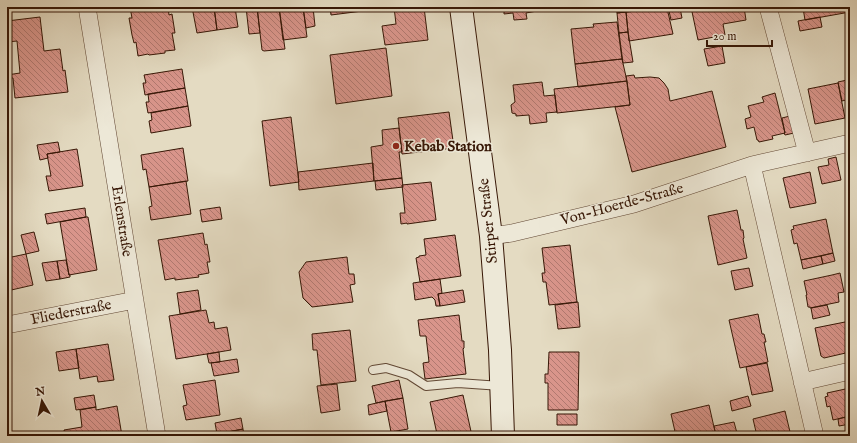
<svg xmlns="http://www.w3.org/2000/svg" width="857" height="443" viewBox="0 0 857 443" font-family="'IM FELL English',serif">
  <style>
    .building { fill: url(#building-back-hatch); stroke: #371706 }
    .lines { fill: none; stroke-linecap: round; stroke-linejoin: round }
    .service-casing { stroke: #624835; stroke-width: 10 }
    .minor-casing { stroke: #624835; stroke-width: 18 }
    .secondary-casing { stroke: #371706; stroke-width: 24 }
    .service { stroke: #ede8d7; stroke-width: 8 }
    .minor { stroke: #ede8d7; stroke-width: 17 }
    .secondary { stroke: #ede8d7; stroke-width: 22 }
    .poi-dot { fill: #8f2418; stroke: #ede8d7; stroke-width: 1.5 }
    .labels { text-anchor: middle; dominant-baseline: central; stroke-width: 3; stroke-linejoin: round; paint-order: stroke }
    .poi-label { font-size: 15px; font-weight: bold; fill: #371706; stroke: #ede8d7; text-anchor: start }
    .street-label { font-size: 15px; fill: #371706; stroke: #ede8d7 }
  </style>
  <defs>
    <pattern id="building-back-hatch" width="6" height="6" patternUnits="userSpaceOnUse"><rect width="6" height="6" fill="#d9958b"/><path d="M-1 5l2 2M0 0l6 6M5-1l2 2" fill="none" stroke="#b17970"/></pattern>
  </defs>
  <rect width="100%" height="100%" fill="#e4dbc2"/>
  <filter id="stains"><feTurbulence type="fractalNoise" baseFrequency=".005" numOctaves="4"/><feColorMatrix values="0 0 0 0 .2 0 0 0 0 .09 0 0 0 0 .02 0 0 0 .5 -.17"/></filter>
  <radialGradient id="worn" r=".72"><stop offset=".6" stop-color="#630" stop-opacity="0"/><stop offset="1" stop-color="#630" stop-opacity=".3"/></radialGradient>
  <!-- building -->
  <path class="building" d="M130 7H168L169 15 172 14 175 33H172L175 50 165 51V53L149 55 148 54 138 56 136 42 134 43 132 35 129 18H132Z
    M192 7H214L217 30 197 33Z
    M214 7H235L238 27 217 30Z
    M246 7H257L260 33 249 34Z
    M257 7H279L285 49 264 51 262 50Z
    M279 7H303L307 37 283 40Z
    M303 7H313L315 26 306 28Z
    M330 7H394L331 15Z
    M394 7H424L428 40 385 45 382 26 396 24Z
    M504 7H536L537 11 526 13 527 19 514 20 513 13 504 14Z
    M616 7H625L626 12 617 13Z
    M626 7H667V8L626 12Z
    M667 7H686L668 11Z
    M691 7H744L746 20 723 24 725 35 698 40Z
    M795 7H850V12L805 20 803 8 796 9Z
    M667 8 673 34 629 41 626 12Z
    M680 8 682 18 671 20 669 11Z
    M626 12 628 32 619 33 617 13Z
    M40 17 44 51 60 49 63 71 65 70 68 92 15 98 13 78H7V75L20 73 17 41 7 42V21Z
    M820 17 822 27 800 31 798 21Z
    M617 22 622 59 575 64 571 29 594 27 593 24Z
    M628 32 633 62 623 63 619 33Z
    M722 46 725 63 708 66 704 49Z
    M386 48 392 96 336 104 330 55Z
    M622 59 627 81 578 87 575 64Z
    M182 69 185 88 145 95 143 83H146L144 75Z
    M634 75 635 78 650 77 659 78 664 83 668 89 670 101 712 91 726 147 632 172 615 107 630 105 626 76Z
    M847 80 850 99 842 101 838 82Z
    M627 81 630 105 557 113 554 89Z
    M542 82 544 96 555 95 557 112 546 113 547 122 530 124 529 115 516 116V114L512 113 511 105 515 102 513 85Z
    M838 83 845 118 815 124 808 89Z
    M185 88 188 106 148 113 146 102H149L148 94Z
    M775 93 785 133 772 136 773 139 759 142 758 140H757L754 127 747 129 745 119 751 117 748 106 764 102 762 97Z
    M188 106 191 126 151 133 149 121 152 120 151 113Z
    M449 112 454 148 402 154 398 118Z
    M790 116 794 133 785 135 784 133H785L782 118Z
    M291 117 299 182 270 186 262 121Z
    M399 128 402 152H399L402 178 374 181 371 147 383 145 382 130Z
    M58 142 60 152 47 154 48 158 40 160 37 145Z
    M183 148 188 181 149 187 146 169 143 170 141 155Z
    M77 149 83 186 49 191 46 176H51L47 154Z
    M836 157 841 180 822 184 818 167 829 165 828 159Z
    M373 163 374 181 299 190 298 172Z
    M810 172 816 203 790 208 783 178Z
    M402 178 403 187 376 190 375 181Z
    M186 181 191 214 151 220 149 207 152 206 149 187Z
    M431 182 436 220 407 224V223L401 224 400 213H405L402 185Z
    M220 207 222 219 202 222 200 210Z
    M85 208 86 217 47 224 45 214Z
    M737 210 741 230H743L744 238 743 239 747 258 718 265 708 216Z
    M86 217H88L97 270 69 275 60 222Z
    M826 219 833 253 801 260 797 243 794 244 791 230 794 229 793 226Z
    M34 232 39 251 26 254 21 235Z
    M203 233 205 245 207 244 210 262H207L209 273 198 275 199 277 175 280V278L165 280 158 240Z
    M455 235 461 276 420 282 416 258 419 257V256L426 255 424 239Z
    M570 245 577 302 549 305 546 282H543L542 273H545L542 248Z
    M833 253 835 261 823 264 821 256Z
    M26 254 33 285 7 291V258Z
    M821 256 823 264 803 269 801 260Z
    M347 257 349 274H354L355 284 350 285 353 302 312 307 303 298 299 272 306 262Z
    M66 260 69 275H70V277L60 279 57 261Z
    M57 261 60 279 46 281 42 263Z
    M749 268 753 286 735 290 731 271Z
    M840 273 844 292 838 293 839 302 810 308V307H808L806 295H807L804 281 832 275Z
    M440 279 442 293 438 294 440 306H436L435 300 432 297 415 300 413 283Z
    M198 290 201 310 180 314 177 293Z
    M463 290 465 302 440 306 438 294Z
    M578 302 580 327 558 329 555 305Z
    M827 305 830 315 813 319 811 308Z
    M206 310 209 323 214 322 215 329 227 327 231 350 176 359 169 316Z
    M758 314 762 334H764L766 342H764L768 362 740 368 729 320Z
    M459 315 462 341H464V348L463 349 466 374 425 379 423 363 429 362 426 336H420L418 320Z
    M850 321V352L824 358 821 356 815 328Z
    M350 330 356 381 321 385 317 350H313L312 334Z
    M108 344 114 380 98 382 97 376 80 379 76 349Z
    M76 349 79 368 59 371 56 352Z
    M219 352 220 362 209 363 207 354Z
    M549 352H579L578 410H548V383H545V374H548Z
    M237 359 239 372 214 376 211 363Z
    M767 363 773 391 752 395 746 367Z
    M215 380 220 415 186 420 183 406 187 405 183 385Z
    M399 380 403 398 376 403 372 386Z
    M337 384 340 410 321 413 317 386Z
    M850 388V416L833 420 830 406 827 407 825 397 828 396 827 393Z
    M94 395 96 407 76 410 74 398Z
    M463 395 472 436H429L437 434 430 402Z
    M748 396 751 406 732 411 730 401Z
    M403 398 408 429 391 432 385 401Z
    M385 401 387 411 369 415 368 405Z
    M709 405 716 436H676L671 414Z
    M117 406 122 436H65L64 430 82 427 80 410 96 407V410Z
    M785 411 791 436H757L753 419Z
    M557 414H577V425H557Z
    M850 416V424L839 426 838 419Z
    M241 418 243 429 217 434 215 423Z
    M734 422 737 433 722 436H716L714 426Z
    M243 429 244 436H214V435L217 434Z
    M420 431 421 436H395Z
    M650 432 651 436H633Z
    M850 432V436H840V434Z"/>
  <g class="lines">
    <defs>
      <path id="service" d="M373 370 386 368 409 375 426 386 458 383 501 386"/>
      <path id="minor" d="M87 7 157 436
        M768 7 807 153
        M752 165 850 143
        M491 236 512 233 634 204 752 165 815 436
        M7 325 135 300
        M802 382 850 371"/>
      <path id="secondary" d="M461 7 491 236 500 350 503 436"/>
    </defs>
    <!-- service casing -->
    <use href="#service" class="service-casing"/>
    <!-- minor casing -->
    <use href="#minor" class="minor-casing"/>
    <!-- secondary casing -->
    <use href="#secondary" class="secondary-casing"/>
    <!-- service -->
    <use href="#service" class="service"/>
    <!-- minor -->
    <use href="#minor" class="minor"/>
    <!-- secondary -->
    <use href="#secondary" class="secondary"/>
  </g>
  <!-- markers -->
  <circle class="poi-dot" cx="396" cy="146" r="4"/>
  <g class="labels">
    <!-- poi labels -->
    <g class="poi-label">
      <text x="404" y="146">Kebab Station</text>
    </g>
    <!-- street labels -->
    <g class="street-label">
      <text transform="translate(622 204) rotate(-15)">Von-Hoerde-Straße</text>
      <text transform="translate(122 221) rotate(81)">Erlenstraße</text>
      <text transform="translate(488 221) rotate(-96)">Stirper Straße</text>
      <text transform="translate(71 312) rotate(-11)">Fliederstraße</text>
    </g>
  </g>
  <!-- margin -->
  <rect width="857" height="443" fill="none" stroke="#e4dbc2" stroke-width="24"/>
  <rect x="8" y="8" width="841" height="427" fill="none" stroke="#371706" stroke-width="2"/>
  <rect x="12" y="12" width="833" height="419" fill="none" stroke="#371706"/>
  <!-- north arrow -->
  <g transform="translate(42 401) rotate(351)" stroke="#ede8d7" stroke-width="3" paint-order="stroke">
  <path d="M0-3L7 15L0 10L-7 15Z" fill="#371706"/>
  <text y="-6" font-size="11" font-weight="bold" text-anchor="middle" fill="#371706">N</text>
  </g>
  <!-- scale -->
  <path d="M707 40v6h65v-6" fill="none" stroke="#371706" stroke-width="2"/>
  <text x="713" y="40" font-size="12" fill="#371706" stroke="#ede8d7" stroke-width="3" paint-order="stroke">20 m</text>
  <rect width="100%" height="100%" filter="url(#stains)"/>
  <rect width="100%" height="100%" fill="url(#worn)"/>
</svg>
